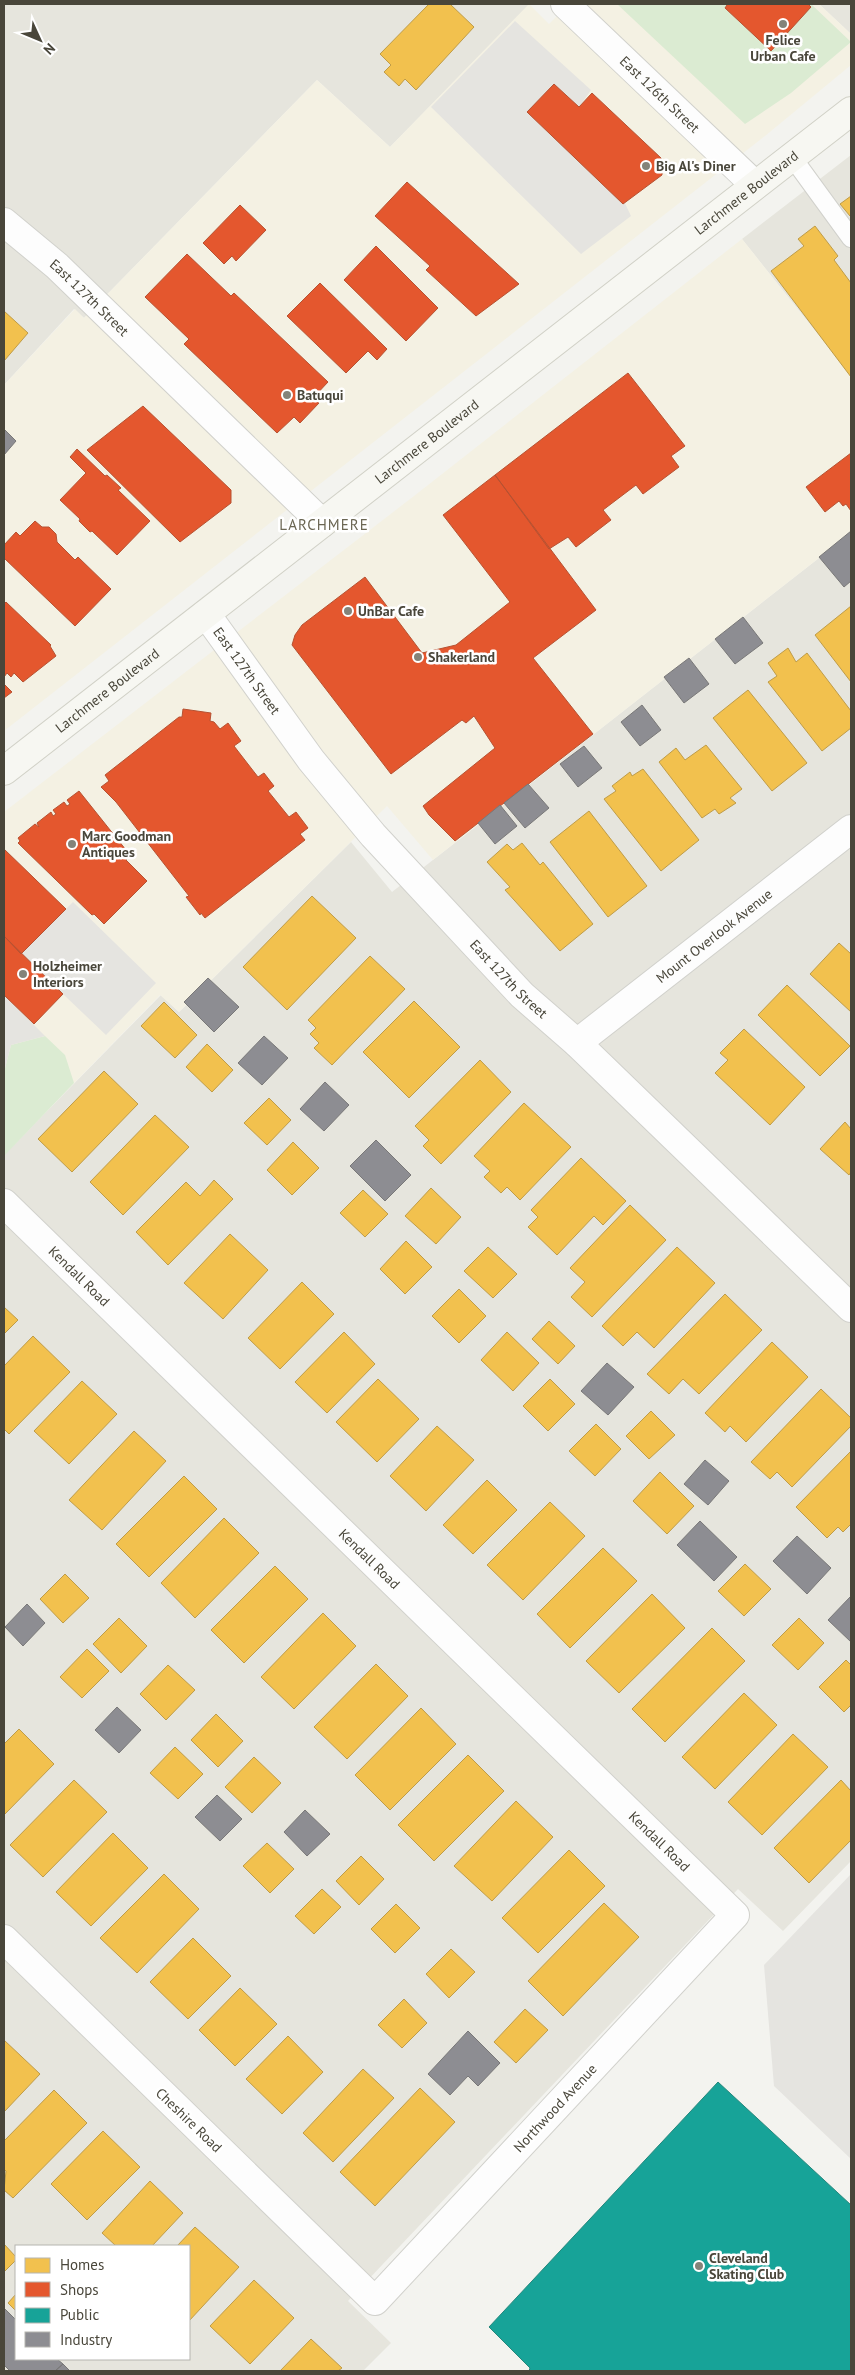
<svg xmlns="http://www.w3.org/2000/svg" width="855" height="2375" viewBox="0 0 855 2375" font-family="'PT Sans',sans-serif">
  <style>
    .residential { fill: #e6e5dd; fill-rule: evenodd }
    .commercial { fill: #f4f1e3 }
    .green { fill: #dbebd2 }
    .parking { fill: #e5e4e0 }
    .homes { fill: #f2c14e; stroke: #bf9c48 }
    .shops { fill: #e4572e; stroke: #b65232 }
    .public { fill: #17a398; stroke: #26877c }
    .industry { fill: #8d8d92; stroke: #797878 }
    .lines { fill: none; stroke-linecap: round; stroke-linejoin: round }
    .service-casing { stroke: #d1d1cc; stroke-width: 20 }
    .minor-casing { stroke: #d1d1cc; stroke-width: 30 }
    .secondary-casing { stroke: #d1d1c7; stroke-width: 30 }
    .service { stroke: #fdfdfd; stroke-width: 18 }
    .minor { stroke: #fdfdfd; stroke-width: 28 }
    .secondary { stroke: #f7f7f2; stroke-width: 28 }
    .poi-dot { fill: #848379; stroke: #fff; stroke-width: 2 }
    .labels { text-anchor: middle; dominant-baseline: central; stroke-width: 5; stroke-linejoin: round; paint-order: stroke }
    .poi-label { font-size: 14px; font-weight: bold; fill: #49463a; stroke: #fff; text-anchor: start }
    .street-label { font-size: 14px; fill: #49463a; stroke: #fff }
    .neighbourhood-label { font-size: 15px; letter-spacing: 1px; fill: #6b6653; stroke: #fff }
  </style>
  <rect width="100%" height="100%" fill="#f3f3ef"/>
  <!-- residential -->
  <path class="residential" d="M4 4H530L390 147 317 80 84 318 74 309 4 385Z
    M819 4H851V34Z
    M851 155V376L742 239Z
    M851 533V1861L783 1931 738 1889 348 2301 391 2343 363 2371H4V1155L161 995 179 1012 351 842 392 892ZM16 2246H189V2359H16Z"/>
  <!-- commercial -->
  <path class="commercial" d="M529 4 549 24 569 4H819L851 34V65L765 136 4 731V385L75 309 84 318 317 80 390 147Z
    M742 239 851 376V533L433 860 387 806 179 1012 160 995 4 1155V812L414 496Z"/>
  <!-- green -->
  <path class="green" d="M617 4H811L851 42 791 93 745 124Z
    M45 1036 65 1055 74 1083 4 1156V1072L11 1045Z"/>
  <!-- parking -->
  <path class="parking" d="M515 21 591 90 579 107 631 216 581 254 431 107Z
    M73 902 156 983 106 1035 21 954Z
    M4 995 45 1036 11 1045 4 1072Z
    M851 1874V2159L774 2086 764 1965Z"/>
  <!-- homes -->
  <path class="homes" d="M429 4H450L474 27 416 90 405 79 399 86 384 72 391 65 380 54Z
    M851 196V215L850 216 840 204Z
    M815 226 838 256 834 260 851 283V377L771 271 804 246 798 239Z
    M4 311 28 333 4 361Z
    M851 606V682L815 635Z
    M788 648 796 662 807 653 851 711V728L822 751 768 682 777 676 768 663Z
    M748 690 807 763 772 791 713 718Z
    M706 745 742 789 730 798 736 803 719 814 715 809 702 818 659 762 676 748 685 760Z
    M643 769 699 840 661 871 604 799 616 791 612 786 630 772 632 776Z
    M589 811 647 886 608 917 550 842Z
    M522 843 540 865 543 862 593 924 560 951 505 890 510 887 487 862 507 844 513 850Z
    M312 896 356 938 287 1010 243 967Z
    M839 943 851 954V1012L810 974Z
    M370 956 405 989 332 1065 314 1048 319 1043 310 1034 316 1028 308 1020Z
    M787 985 850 1046 820 1076 758 1015Z
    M414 1001 460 1047 409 1098 363 1052Z
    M164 1002 197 1035 175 1058 141 1026Z
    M744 1029 805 1087 770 1125 715 1073 728 1060 720 1053Z
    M207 1044 233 1070 212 1092 186 1067Z
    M480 1060 511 1092 441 1164 423 1146 429 1140 415 1126Z
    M104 1071 138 1104 72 1172 38 1139Z
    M269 1098 291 1120 267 1145 244 1123Z
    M524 1103 571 1147 520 1200 507 1187 501 1193 484 1177 490 1171 474 1156Z
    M155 1115 189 1147 123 1215 90 1182Z
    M845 1122 851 1129V1172L849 1175 820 1149Z
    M293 1142 319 1168 292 1195 267 1170Z
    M581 1158 626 1201 603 1225 594 1216 557 1255 528 1227 538 1217 531 1210Z
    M214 1180 233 1199 168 1265 136 1232 186 1182 200 1196Z
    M431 1188 461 1217 436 1244 405 1216Z
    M363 1190 388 1214 365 1237 340 1213Z
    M630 1205 666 1240 592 1317 571 1297 585 1282 570 1268Z
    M230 1234 268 1270 223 1319 184 1283Z
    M406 1241 432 1267 405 1294 380 1269Z
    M488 1247 517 1274 493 1298 464 1271Z
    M677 1247 715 1283 654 1348 637 1332 623 1346 602 1326Z
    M302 1282 334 1314 280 1369 248 1338Z
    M459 1289 486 1316 459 1343 432 1316Z
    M725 1294 762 1330 699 1394 683 1379 669 1394 647 1374Z
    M4 1307 18 1320 4 1334Z
    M549 1321 575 1346 558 1364 532 1339Z
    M344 1332 375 1364 327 1413 295 1382Z
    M507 1332 539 1363 513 1391 481 1360Z
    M33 1336 70 1372 9 1434 4 1429V1366Z
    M772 1342 808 1377 746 1442 730 1426 725 1432 705 1413Z
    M378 1379 419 1419 377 1462 336 1422Z
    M550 1379 575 1404 548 1431 523 1406Z
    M82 1381 117 1414 69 1464 34 1431Z
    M821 1389 851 1418V1426L792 1487 777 1472 770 1479 751 1462Z
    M651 1411 675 1435 649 1459 626 1436Z
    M596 1424 621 1449 595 1476 569 1451Z
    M437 1426 474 1460 426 1511 390 1476Z
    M134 1431 166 1461 102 1530 69 1500Z
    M851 1451V1524L843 1532 838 1527 827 1538 796 1507Z
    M660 1472 694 1506 667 1534 633 1501Z
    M184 1476 217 1509 149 1577 116 1544Z
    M487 1480 517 1510 473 1554 443 1525Z
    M550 1502 585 1536 523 1600 487 1565Z
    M224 1518 259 1553 195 1618 161 1583Z
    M603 1548 637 1581 570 1648 537 1614Z
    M745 1564 771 1589 744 1616 718 1591Z
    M275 1566 308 1599 244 1663 211 1630Z
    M65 1574 89 1598 63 1623 40 1599Z
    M652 1594 685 1628 619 1693 586 1661Z
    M323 1613 356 1646 294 1709 261 1677Z
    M119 1618 147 1646 121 1673 93 1644Z
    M799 1618 824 1643 798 1670 772 1645Z
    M712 1628 745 1661 665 1742 632 1709Z
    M87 1649 109 1671 82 1698 60 1677Z
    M846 1660 851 1665V1705L844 1712 819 1687Z
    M376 1664 408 1696 347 1759 314 1727Z
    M168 1665 195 1690 166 1720 140 1694Z
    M744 1693 777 1725 715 1789 682 1757Z
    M421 1708 456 1744 390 1810 355 1775Z
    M216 1714 243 1741 218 1767 191 1740Z
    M19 1729 54 1764 4 1815V1744Z
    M793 1734 828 1767 762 1835 728 1802Z
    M175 1747 203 1774 178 1799 150 1773Z
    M468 1755 504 1791 434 1861 398 1825Z
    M254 1757 281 1783 252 1813 225 1787Z
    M74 1780 107 1812 43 1877 10 1845Z
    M841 1780 851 1791V1840L809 1883 774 1848Z
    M516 1801 553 1837 492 1901 454 1866Z
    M113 1833 148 1868 91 1926 56 1892Z
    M267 1843 294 1869 270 1893 243 1866Z
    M569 1850 605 1886 538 1953 502 1918Z
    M361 1856 384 1879 359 1905 336 1881Z
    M164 1874 199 1909 137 1973 100 1938Z
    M322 1889 341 1907 314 1934 295 1916Z
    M604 1903 639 1937 563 2016 528 1981Z
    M396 1904 420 1928 395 1953 371 1929Z
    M193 1938 231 1976 188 2019 150 1982Z
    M451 1949 475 1972 449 1998 426 1974Z
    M240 1988 277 2024 235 2066 199 2030Z
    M404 1999 427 2023 402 2048 378 2025Z
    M525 2009 548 2030 516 2063 494 2042Z
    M288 2036 323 2072 282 2114 246 2079Z
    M4 2040 40 2074 4 2112Z
    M363 2069 394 2098 333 2162 303 2133Z
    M420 2088 455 2122 375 2206 340 2172Z
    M54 2090 87 2123 13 2198 4 2190 6 2171 4 2169V2141Z
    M103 2131 140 2167 87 2220 51 2184Z
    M150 2181 183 2213 152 2246H116L102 2233Z
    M195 2227 239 2267 189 2321V2246H177Z
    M4 2244 16 2257V2260L4 2272Z
    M254 2280 294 2318 250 2364 210 2326Z
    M16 2294V2311L8 2303Z
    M311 2339 342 2368 338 2371H280Z"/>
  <!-- shops -->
  <path class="shops" d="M726 4H808L811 7 771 51 725 8 727 5Z
    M554 84 579 107 592 93 661 158 662 175 623 204 527 112Z
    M407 182 519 284 476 316 426 270 430 266 375 216Z
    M240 205 266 230 236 261 232 256 224 264 203 243Z
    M376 246 438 308 406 341 344 280Z
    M187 254 231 296 234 293 328 382 313 398 319 403 300 423 294 417 277 433 184 344 189 339 145 297Z
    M320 283 387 349 377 360 368 351 346 373 287 316Z
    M628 373 685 446 671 456 679 467 643 494 636 485 603 510 611 520 576 547 568 537 549 549 495 475Z
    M143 406 231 490V503L180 542 87 450Z
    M77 449 105 476 107 475 121 488 118 490 150 521 117 555 92 531 90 532 79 521 80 519 60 500 86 473 70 457Z
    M851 453V511L846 504 843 506 839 501 825 512 806 487Z
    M495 475 596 610 533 658 593 734 455 841 429 815 423 806 495 748 474 716 466 723 462 720 391 774 292 645 295 635 302 625 365 577 422 653 456 645 510 602 443 515Z
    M35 521 42 527H49L56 534 57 542 75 560 78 557 111 589 75 626 4 558V545L16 532 20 536Z
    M6 602 51 645 50 646 56 656 23 682 14 673 11 677 7 673 4 677V604Z
    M4 684 12 692 4 698Z
    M183 709 211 713 210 721 214 722 220 729 228 723 241 741 234 746 258 777 264 773 274 786 268 791 289 817 296 812 308 828 300 834 305 840 205 918 201 913 200 915 186 897 189 896 116 802 101 787 109 781 105 775 179 717H182Z
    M79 791 130 855 126 860 147 881 104 924 94 914 92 915 18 843 20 841 18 838 35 824 39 827 37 823 51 812 53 816 56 814 53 810 64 802 67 806 70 804 67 800Z
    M4 849 66 909 21 954 4 936Z
    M4 936 63 994 34 1024 4 995Z"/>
  <!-- public -->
  <path class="public" d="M718 2082 851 2205V2371H529L530 2368 489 2327Z"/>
  <!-- industry -->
  <path class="industry" d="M4 429 16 441 4 455Z
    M851 531V581L844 587 819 557Z
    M743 617 763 643 735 664 715 639Z
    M689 658 709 684 684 703 664 677Z
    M642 705 661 730 640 746 621 722Z
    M584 746 602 768 578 787 560 764Z
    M528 784 549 808 525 828 504 803Z
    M500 805 517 826 495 844 478 823Z
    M208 978 239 1007 214 1032 184 1002Z
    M264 1036 288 1058 262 1085 238 1063Z
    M325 1082 349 1105 324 1131 300 1109Z
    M376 1140 411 1175 385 1201 350 1166Z
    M607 1363 634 1387 608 1415 581 1391Z
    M705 1460 729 1481 708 1505 684 1484Z
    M700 1521 737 1557 714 1581 677 1545Z
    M797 1536 831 1568 807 1594 773 1561Z
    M851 1596V1642L828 1620Z
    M27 1604 45 1623 23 1646 5 1627Z
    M117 1707 141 1730 119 1753 95 1730Z
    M217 1795 242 1819 220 1841 195 1817Z
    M305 1810 330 1834 307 1856 284 1832Z
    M468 2031 500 2063 478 2086 468 2076 450 2095 428 2074Z
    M4 2308 16 2320V2359H57L63 2364 55 2371H10L4 2365Z
    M63 2364 70 2371H55Z"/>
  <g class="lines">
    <defs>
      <path id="service" d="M792 157 851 238"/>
      <g id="minor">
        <path id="s1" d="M565 4 755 185"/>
        <path id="s2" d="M4 222 57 266 322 523"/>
        <path id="s3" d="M206 614 311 760 373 835 522 995 577 1043 851 1308"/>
        <path id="s4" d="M577 1043 851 829"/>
        <path id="s5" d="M4 1203 735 1915 375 2301 4 1939"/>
      </g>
      <g id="secondary">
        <path id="s6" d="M4 771 851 111"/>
      </g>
    </defs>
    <!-- service casing -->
    <use href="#service" class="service-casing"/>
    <!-- minor casing -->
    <use href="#minor" class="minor-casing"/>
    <!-- secondary casing -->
    <use href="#secondary" class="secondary-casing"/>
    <!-- service -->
    <use href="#service" class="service"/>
    <!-- minor -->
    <use href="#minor" class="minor"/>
    <!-- secondary -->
    <use href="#secondary" class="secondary"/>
  </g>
  <!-- markers -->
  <g class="poi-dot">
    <circle cx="783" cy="24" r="5"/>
    <circle cx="646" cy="166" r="5"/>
    <circle cx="287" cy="395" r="5"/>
    <circle cx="348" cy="611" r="5"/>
    <circle cx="418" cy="657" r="5"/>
    <circle cx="72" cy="844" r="5"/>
    <circle cx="23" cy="974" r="5"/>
    <circle cx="699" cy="2266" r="5"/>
  </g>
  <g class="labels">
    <!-- poi labels -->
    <g class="poi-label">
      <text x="783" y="40" text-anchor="middle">Felice<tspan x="783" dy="16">Urban Cafe</tspan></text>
      <text x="656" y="166">Big Al's Diner</text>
      <text x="297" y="395">Batuqui</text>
      <text x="358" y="611">UnBar Cafe</text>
      <text x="428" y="657">Shakerland</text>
      <text x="82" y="836">Marc Goodman<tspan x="82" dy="16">Antiques</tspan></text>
      <text x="33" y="966">Holzheimer<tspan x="33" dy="16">Interiors</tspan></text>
      <text x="709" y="2258">Cleveland<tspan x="709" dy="16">Skating Club</tspan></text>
    </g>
    <!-- street labels -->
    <g class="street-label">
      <text stroke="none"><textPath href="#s1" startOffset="131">East 126th Street</textPath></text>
      <text stroke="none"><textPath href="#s6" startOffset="941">Larchmere Boulevard</textPath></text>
      <text stroke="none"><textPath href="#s2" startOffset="114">East 127th Street</textPath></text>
      <text stroke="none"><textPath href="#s6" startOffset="536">Larchmere Boulevard</textPath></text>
      <text stroke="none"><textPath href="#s3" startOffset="70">East 127th Street</textPath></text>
      <text stroke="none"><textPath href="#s6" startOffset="131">Larchmere Boulevard</textPath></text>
      <text stroke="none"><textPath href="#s4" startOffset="174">Mount Overlook Avenue</textPath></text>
      <text stroke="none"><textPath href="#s3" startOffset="475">East 127th Street</textPath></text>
      <text stroke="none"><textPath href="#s5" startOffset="105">Kendall Road</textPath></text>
      <text stroke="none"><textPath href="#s5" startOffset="510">Kendall Road</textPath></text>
      <text stroke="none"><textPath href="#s5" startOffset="915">Kendall Road</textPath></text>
      <text transform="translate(555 2108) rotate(-47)">Northwood Avenue</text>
      <text transform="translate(189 2120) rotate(44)">Cheshire Road</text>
    </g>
    <!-- neighbourhood labels -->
    <g class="neighbourhood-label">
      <text x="324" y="524">LARCHMERE</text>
    </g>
  </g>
  <!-- border -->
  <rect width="855" height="2375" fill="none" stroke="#49463a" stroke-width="10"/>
  <!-- legend -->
  <rect x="15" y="2245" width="175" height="115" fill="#ffffff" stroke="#b6b5b0"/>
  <rect x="25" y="2258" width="25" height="15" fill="#f2c14e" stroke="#b6b5b0"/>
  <text x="60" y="2270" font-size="15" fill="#49463a">Homes</text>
  <rect x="25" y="2282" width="25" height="15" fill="#e4572e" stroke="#b6b5b0"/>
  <text x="60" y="2295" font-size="15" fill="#49463a">Shops</text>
  <rect x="25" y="2308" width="25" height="15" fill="#17a398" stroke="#b6b5b0"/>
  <text x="60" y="2320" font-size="15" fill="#49463a">Public</text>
  <rect x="25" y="2332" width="25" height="15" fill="#8d8d92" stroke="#b6b5b0"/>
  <text x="60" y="2345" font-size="15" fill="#49463a">Industry</text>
  <!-- north arrow -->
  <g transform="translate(40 40) rotate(134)" stroke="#ffffff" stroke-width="4" paint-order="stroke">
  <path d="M0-4L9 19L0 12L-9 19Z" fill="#49463a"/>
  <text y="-8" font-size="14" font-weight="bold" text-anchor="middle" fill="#49463a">N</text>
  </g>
</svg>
